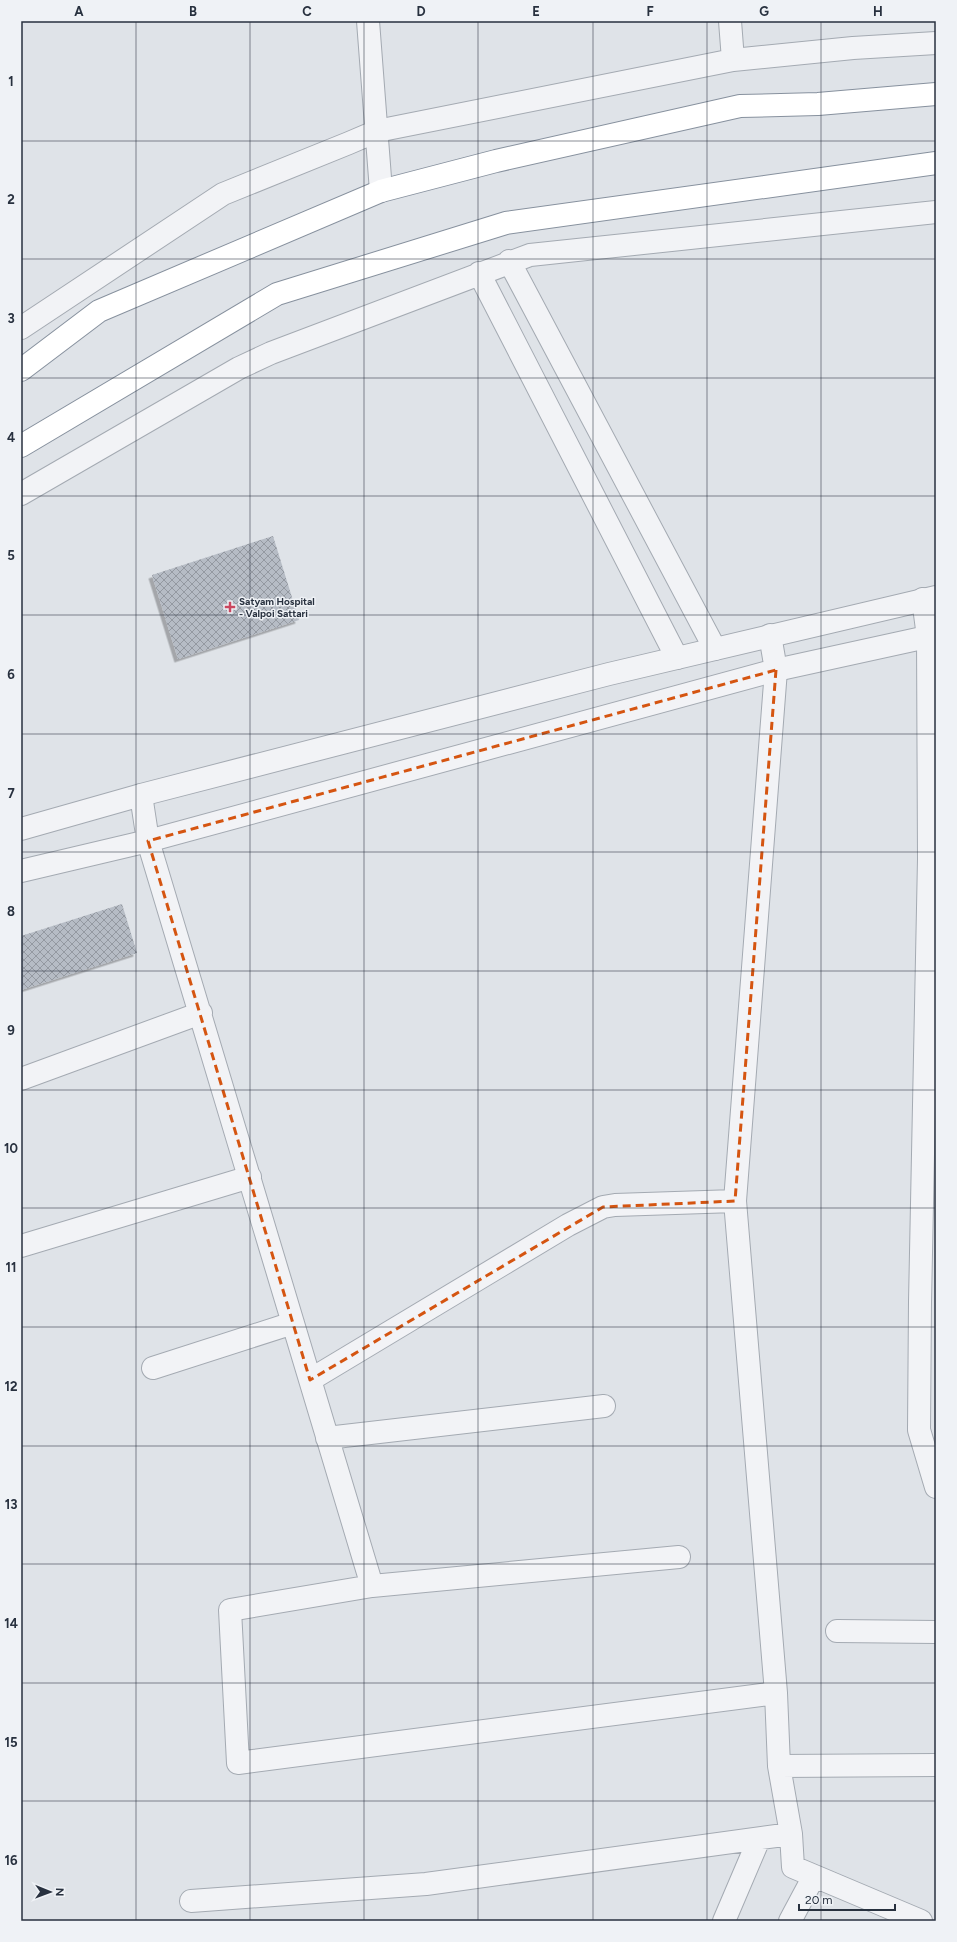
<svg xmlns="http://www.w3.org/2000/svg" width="957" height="1942" viewBox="0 0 957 1942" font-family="Figtree,sans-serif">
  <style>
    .building { fill: url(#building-cross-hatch); filter: url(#shadow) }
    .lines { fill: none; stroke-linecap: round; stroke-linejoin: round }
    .minor-casing { stroke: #a4aab2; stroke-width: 24 }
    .tertiary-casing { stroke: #a4aab2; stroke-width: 24 }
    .trunk-casing { stroke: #87919e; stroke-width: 24 }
    .minor { stroke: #f2f3f6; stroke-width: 22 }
    .tertiary { stroke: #f2f3f6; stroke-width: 22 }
    .trunk { stroke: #fff; stroke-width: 22 }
    .marked { fill: none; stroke: #d55511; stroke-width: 3; stroke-dasharray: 8 5; stroke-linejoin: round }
    .grid { fill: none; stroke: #28313f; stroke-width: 1; stroke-opacity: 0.55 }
    .poi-dot { fill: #ca475f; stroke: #eff2f6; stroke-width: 1.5 }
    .labels { text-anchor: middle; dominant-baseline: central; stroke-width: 3; stroke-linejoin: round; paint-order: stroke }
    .poi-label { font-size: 10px; font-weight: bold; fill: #28313f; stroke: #eff2f6; text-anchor: start }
    .neatline { fill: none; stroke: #28313f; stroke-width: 1.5 }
    .grid-label { font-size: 13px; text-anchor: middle; font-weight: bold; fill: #28313f }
  </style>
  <defs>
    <pattern id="building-cross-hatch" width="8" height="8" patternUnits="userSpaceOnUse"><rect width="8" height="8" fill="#b6bcc5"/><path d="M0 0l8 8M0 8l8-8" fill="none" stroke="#9499a1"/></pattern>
    <filter id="shadow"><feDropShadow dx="-3.5" dy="3.5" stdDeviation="0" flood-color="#0004"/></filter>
  </defs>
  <rect width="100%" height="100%" fill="#dfe3e8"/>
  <!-- building -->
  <path class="building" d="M273 536 299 620 178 659 152 575Z
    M122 904 137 953 21 990V936Z"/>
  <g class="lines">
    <defs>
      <path id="minor" d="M368 21 381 191
        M730 21 733 60
        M509 261 715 649
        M479 273 677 658
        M21 328 223 194 349 143 377 131 733 60 853 48 936 43
        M21 494 239 368 271 353 530 255 936 212
        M923 599 928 637 929 859 920 1302 919 1430 936 1487
        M770 635 776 670 735 1201 776 1693 779 1766 791 1834 793 1867 921 1921
        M141 795 148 841 372 1586 230 1610 238 1763 776 1693
        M21 1079 201 1013
        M21 1246 250 1177
        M153 1368 293 1323
        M310 1380 568 1225 603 1207 615 1205 735 1201
        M327 1438 604 1406
        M372 1586 679 1557
        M837 1631 936 1632
        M779 1766 936 1765
        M191 1901 426 1884 791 1834
        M724 1921 759 1839
        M790 1921 814 1876"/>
      <path id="tertiary" d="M21 829 141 795 609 674 936 597
        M21 871 148 841 776 670 936 635"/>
      <path id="trunk" d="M21 370 99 311 381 191 496 161 740 106 818 104 936 94
        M21 446 277 294 506 223 936 163"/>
    </defs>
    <!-- minor casing -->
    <use href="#minor" class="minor-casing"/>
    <!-- tertiary casing -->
    <use href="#tertiary" class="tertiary-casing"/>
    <!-- trunk casing -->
    <use href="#trunk" class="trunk-casing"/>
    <!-- minor -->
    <use href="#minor" class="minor"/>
    <!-- tertiary -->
    <use href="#tertiary" class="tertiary"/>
    <!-- trunk -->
    <use href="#trunk" class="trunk"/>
  </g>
  <!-- marked area -->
  <path class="marked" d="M776 670 735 1201 603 1207 310 1380 148 841Z"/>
  <!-- grid -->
  <path class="grid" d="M136 21V1921M250 21V1921M364 21V1921M478 21V1921M593 21V1921M707 21V1921M821 21V1921M21 141H936M21 259H936M21 378H936M21 496H936M21 615H936M21 734H936M21 852H936M21 971H936M21 1090H936M21 1208H936M21 1327H936M21 1446H936M21 1564H936M21 1683H936M21 1801H936"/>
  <!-- markers -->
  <path class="poi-dot" d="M228 601h4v4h4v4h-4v4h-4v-4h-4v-4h4z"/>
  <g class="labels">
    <!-- poi labels -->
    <g class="poi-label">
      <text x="239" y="601">Satyam Hospital<tspan x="239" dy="12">- Valpoi Sattari</tspan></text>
    </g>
  </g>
  <!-- border -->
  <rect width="957" height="1942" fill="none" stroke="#eff2f6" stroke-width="44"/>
  <!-- north arrow -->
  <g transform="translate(50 1892) rotate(91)" stroke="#eff2f6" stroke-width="3" paint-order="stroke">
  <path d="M0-3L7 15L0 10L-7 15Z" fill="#28313f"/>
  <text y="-6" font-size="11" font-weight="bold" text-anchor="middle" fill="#28313f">N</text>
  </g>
  <!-- scale -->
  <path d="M799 1904v6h96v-6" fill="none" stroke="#28313f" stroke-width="2"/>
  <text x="805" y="1904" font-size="12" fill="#28313f" stroke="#eff2f6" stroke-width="3" paint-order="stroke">20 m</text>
  <rect x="22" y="22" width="913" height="1898" class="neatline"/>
  <g class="grid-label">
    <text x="79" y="16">A</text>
    <text x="193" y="16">B</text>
    <text x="307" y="16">C</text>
    <text x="421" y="16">D</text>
    <text x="536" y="16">E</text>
    <text x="650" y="16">F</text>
    <text x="764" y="16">G</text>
    <text x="878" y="16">H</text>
    <text x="11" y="86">1</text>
    <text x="11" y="204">2</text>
    <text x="11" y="323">3</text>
    <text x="11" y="442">4</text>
    <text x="11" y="560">5</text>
    <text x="11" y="679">6</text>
    <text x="11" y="798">7</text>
    <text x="11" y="916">8</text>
    <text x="11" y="1035">9</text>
    <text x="11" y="1153">10</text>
    <text x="11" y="1272">11</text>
    <text x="11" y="1391">12</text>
    <text x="11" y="1509">13</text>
    <text x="11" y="1628">14</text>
    <text x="11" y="1747">15</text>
    <text x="11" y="1865">16</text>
  </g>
</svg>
